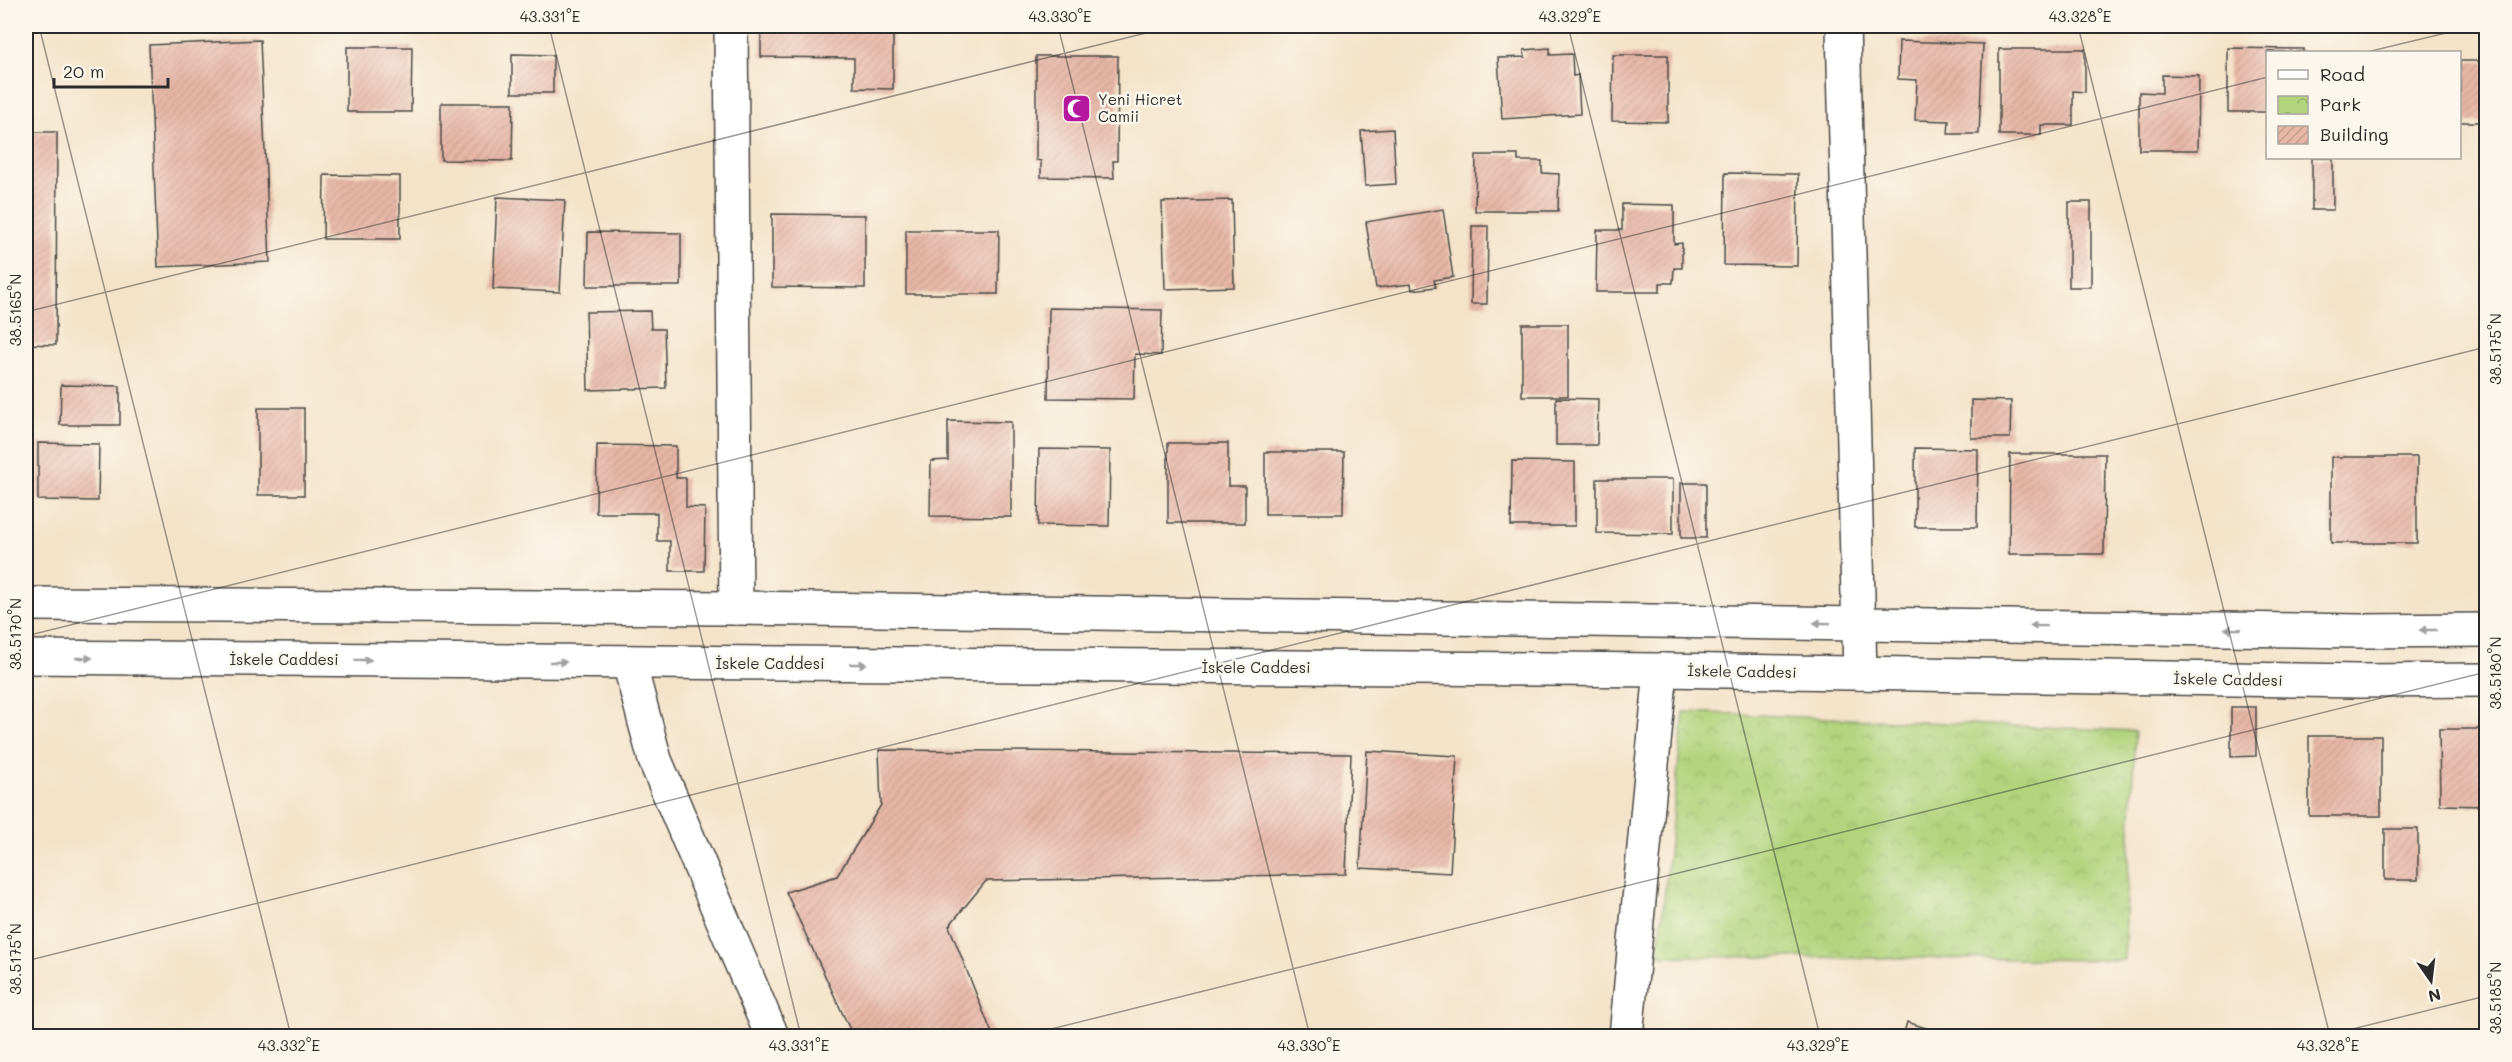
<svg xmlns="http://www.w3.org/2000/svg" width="2512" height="1062" viewBox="0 0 2512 1062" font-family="Mali,sans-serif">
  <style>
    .park { fill: url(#park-crowns); stroke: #6e8054; stroke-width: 1.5 }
    .building { fill: url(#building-hatch) }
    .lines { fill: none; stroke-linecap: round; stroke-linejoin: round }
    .minor-casing { stroke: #494743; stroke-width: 36 }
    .primary-casing { stroke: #494743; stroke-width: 36 }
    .minor { stroke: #fff; stroke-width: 33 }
    .primary { stroke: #fff; stroke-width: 33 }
    .oneway { fill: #a0a0a0 }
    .ticks { fill: none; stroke: #2b2b2b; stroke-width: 1.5; stroke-opacity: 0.45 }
    .labels { text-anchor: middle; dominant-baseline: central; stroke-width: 5; stroke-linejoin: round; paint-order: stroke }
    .poi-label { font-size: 15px; fill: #2b2b2b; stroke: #fbf7ec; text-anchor: start }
    .street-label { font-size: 15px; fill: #2b2b2b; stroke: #fbf7ec }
    .neatline { fill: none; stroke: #2b2b2b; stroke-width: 2 }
    .ticks-label { font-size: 15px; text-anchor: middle; fill: #2b2b2b }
  </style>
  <defs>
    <pattern id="park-crowns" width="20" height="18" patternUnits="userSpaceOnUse" patternTransform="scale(1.5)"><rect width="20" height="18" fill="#b1d47d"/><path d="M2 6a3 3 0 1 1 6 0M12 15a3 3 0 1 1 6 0" fill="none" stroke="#98b66c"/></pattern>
    <pattern id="building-hatch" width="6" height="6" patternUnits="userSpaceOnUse" patternTransform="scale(1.5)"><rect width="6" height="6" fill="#e7b6a6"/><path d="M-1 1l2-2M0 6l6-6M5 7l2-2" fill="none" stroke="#c69d8f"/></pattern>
  </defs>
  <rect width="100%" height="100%" fill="#fbf7ec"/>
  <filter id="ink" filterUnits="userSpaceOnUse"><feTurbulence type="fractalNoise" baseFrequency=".0167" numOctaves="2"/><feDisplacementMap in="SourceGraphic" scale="12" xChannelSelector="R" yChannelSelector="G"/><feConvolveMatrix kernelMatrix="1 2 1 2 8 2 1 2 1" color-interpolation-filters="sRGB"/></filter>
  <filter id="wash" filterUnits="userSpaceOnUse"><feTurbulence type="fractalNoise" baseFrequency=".008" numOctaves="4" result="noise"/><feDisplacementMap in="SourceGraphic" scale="24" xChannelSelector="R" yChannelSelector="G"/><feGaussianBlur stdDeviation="1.35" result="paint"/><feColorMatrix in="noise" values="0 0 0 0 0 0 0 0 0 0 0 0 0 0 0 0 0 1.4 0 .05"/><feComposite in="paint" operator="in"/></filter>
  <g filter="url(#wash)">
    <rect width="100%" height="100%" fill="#f4e3c9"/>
    <!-- park -->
    <path class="park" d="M1684 712 2135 731 2124 960 1658 956Z"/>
    <g id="blocks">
      <!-- building -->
      <path class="building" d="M761 26H893V89L854 88V58L761 57Z
        M260 40 270 262 158 267 149 45Z
        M1899 41 1983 44 1979 134H1948L1949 121 1915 120 1917 80 1898 79Z
        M347 47H412L411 112H347Z
        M1550 48V55L1572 54 1573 76 1578 75 1580 114 1502 119 1498 58 1525 57 1524 50Z
        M2228 48 2304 49V52H2268V112H2228Z
        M1999 49H2085V92L2073 91V125H2041V135H1999Z
        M512 54 553 55V93H512Z
        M1613 55H1668V122L1612 121Z
        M1036 56H1118L1117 161H1113L1114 178 1041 177V161L1036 160Z
        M2460 61H2486V122H2460Z
        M2162 75 2199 76 2198 150H2139V92L2162 93Z
        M441 103H513L512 161 441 160Z
        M1393 129 1396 184 1365 186 1361 131Z
        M26 132H57L56 345 26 344Z
        M1476 155H1518V161H1542V173L1559 174 1558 211H1475Z
        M2312 158H2333V210H2312Z
        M1725 173 1798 174 1797 266 1724 265Z
        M324 175 400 176V239H323Z
        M497 197 565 200 560 292 493 289Z
        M1232 200 1234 287 1165 289 1162 202Z
        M2069 202H2091V287H2069Z
        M1622 204 1674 205V244L1682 243V268H1674L1673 283H1660V292H1596L1597 230H1622Z
        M1443 209 1453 277 1434 280 1436 287 1412 290 1411 284 1376 288 1366 222Z
        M772 214 865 215V288L772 287Z
        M1472 226H1488L1487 304H1471Z
        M906 230H999L998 294H906Z
        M588 232 681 233V286H587Z
        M1049 308 1162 310 1161 355 1135 354 1134 399 1048 398Z
        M650 311 651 329H664L666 388 588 390 586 312Z
        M1522 324H1568V396H1522Z
        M61 385 120 386V425H60Z
        M1556 398 1598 399 1597 445H1556Z
        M1971 400 2011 401 2010 438H1971Z
        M258 408H304V495H258Z
        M948 421 1011 422V517L930 516 931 461 948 460Z
        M38 443 99 444 98 501 38 500Z
        M1168 443H1228V486H1245V523H1168Z
        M597 445 676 446V478H686V507L705 508 704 571H670V541H657V513H596Z
        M1915 448 1978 449 1977 527H1915Z
        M1039 449 1110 450 1109 526 1038 525Z
        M1265 452H1344L1343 514H1265Z
        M2010 454H2105L2104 554H2009Z
        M2331 457H2417V543H2331Z
        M1512 461 1575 462V526H1511Z
        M1597 479H1673V534L1597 533Z
        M1681 483H1706V538H1681Z
        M2231 707H2256V756L2231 757Z
        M2439 729H2486V806L2440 805Z
        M2309 736H2381V816H2309Z
        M879 750 1351 754 1346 874 986 881 949 926 993 1036H853L786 892 837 876 881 805Z
        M1367 751 1457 756 1450 873 1360 868Z
        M2385 829H2418V880H2385Z
        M1907 1022 1951 1036H1903Z"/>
    </g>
  </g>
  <g filter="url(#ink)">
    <use href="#blocks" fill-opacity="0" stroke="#494743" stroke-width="1.5"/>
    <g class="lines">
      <defs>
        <path id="minor" d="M731 26 736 608
          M1843 26 1860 673
          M629 662 655 760 772 1036
          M1626 1036 1661 670"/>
        <path id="primary" d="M26 604 736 608 2360 631 2486 630
          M26 657 1661 670 2359 681 2486 680"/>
      </defs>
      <!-- minor casing -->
      <use href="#minor" class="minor-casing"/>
      <!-- primary casing -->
      <use href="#primary" class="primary-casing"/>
      <!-- minor -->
      <use href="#minor" class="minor"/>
      <!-- primary -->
      <use href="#primary" class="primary"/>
    </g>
    <!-- one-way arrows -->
    <defs><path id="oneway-solid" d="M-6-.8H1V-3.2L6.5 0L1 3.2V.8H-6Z" transform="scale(1.5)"/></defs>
    <g class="oneway">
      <use href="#oneway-solid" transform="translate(1822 623) rotate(-179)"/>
      <use href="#oneway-solid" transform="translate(2038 626) rotate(-179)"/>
      <use href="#oneway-solid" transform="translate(2233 629) rotate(-179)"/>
      <use href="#oneway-solid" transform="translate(2428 630) rotate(180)"/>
      <use href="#oneway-solid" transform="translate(84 658)"/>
      <use href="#oneway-solid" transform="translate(363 660)"/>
      <use href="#oneway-solid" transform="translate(558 662)"/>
      <use href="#oneway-solid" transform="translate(858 664)"/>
    </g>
  </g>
  <!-- ticks -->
  <path class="ticks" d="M39 26 291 1036M549 26 801 1036M1058 26 1310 1036M1568 26 1820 1036M2078 26 2330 1036M2367 52 2475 26M26 312 1174 26M26 636 2268 77M26 961 2486 347M1023 1036 2486 672M2324 1036 2486 996"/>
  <!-- icons -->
  <defs>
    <symbol id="mosque-square" viewBox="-11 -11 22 22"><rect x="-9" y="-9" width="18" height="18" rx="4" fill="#b5179e" stroke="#fbf7ec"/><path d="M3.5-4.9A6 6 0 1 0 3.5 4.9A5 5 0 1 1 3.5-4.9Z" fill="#fff"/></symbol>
  </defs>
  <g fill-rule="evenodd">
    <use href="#mosque-square" x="1060" y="92" width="33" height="33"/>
  </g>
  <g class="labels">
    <!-- poi labels -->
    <g class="poi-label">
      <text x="1098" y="99">Yeni Hicret<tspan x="1098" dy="17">Camii</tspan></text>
    </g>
    <!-- street labels -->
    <g class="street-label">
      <text x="284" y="659">İskele Caddesi</text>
      <text x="770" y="663">İskele Caddesi</text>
      <text x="1256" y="667">İskele Caddesi</text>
      <text transform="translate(1742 671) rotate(1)">İskele Caddesi</text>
      <text transform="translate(2228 679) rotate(1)">İskele Caddesi</text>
    </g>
  </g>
  <!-- margin -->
  <rect width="2512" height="1062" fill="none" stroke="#fbf7ec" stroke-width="66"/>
  <!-- legend -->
  <rect x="2266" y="51" width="195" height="108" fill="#fbf7ec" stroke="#a8a59f" stroke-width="1.5"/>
  <rect x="2278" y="70" width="30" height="9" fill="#ffffff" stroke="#a8a59f" stroke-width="1.5"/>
  <text x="2320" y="81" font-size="18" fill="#2b2b2b">Road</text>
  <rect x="2278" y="96" width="30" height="18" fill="url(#park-crowns)" stroke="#a8a59f" stroke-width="1.5"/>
  <text x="2320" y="111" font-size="18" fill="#2b2b2b">Park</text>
  <rect x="2278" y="126" width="30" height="18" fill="url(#building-hatch)" stroke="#a8a59f" stroke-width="1.5"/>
  <text x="2320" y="141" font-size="18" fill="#2b2b2b">Building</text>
  <!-- north arrow -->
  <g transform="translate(2431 981) rotate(166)" stroke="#fbf7ec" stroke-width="4.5" paint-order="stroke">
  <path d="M0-4.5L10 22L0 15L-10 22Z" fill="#2b2b2b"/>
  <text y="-9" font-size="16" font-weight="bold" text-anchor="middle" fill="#2b2b2b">N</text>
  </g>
  <!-- scale -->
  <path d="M54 78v9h114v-9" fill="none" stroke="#2b2b2b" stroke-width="3"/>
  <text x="63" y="78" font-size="18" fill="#2b2b2b" stroke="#fbf7ec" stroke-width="4.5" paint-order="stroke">20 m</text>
  <rect x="33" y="33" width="2446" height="996" class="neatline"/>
  <g class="ticks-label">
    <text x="550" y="22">43.331°E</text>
    <text x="1060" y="22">43.330°E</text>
    <text x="1570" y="22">43.329°E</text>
    <text x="2080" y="22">43.328°E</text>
    <text transform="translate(16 310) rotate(-90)" y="5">38.5165°N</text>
    <text transform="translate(2496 349) rotate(-90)" y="5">38.5175°N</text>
    <text transform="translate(16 634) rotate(-90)" y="5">38.5170°N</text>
    <text transform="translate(2496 673) rotate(-90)" y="5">38.5180°N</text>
    <text transform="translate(16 959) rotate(-90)" y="5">38.5175°N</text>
    <text transform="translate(2496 998) rotate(-90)" y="5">38.5185°N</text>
    <text x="289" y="1051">43.332°E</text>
    <text x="799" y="1051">43.331°E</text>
    <text x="1309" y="1051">43.330°E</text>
    <text x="1818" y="1051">43.329°E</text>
    <text x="2328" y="1051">43.328°E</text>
  </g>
</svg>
